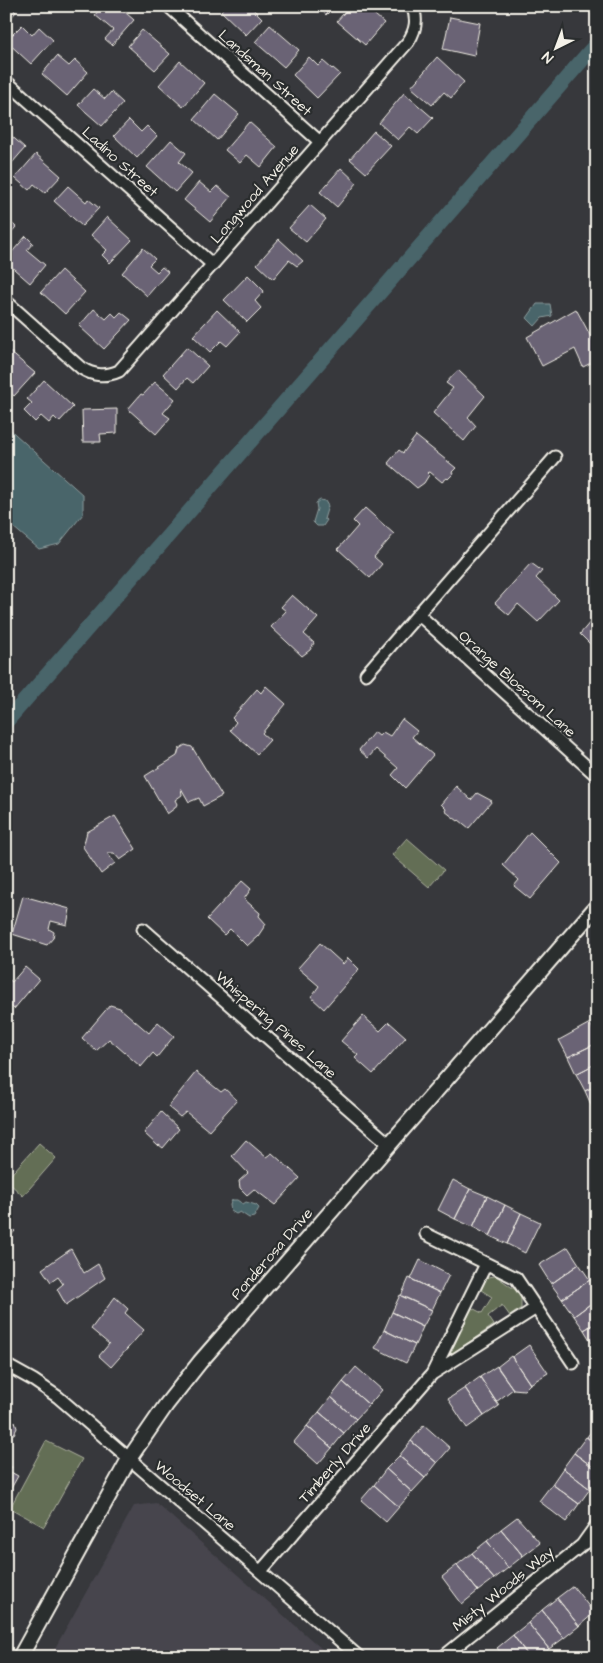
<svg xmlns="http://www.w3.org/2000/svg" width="603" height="1663" viewBox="0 0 603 1663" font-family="'Architects Daughter',sans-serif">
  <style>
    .built { fill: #47454d }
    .green { fill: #636e54; stroke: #acb09e }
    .water { fill: #48656b; stroke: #8d9d9d }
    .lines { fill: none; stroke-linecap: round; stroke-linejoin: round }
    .canal { stroke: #48656b; stroke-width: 15 }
    .building { fill: #6b6475; stroke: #f4f1e8 }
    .minor-casing { stroke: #f4f1e8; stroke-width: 15 }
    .tertiary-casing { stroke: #f4f1e8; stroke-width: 18 }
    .minor { stroke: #2a2d2e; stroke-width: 11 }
    .tertiary { stroke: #2a2d2e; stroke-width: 14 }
    .labels { text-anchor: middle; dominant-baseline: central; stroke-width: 4.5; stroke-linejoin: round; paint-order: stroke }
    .street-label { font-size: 15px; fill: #f4f1e8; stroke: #2a2d2e }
  </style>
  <rect width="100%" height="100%" fill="#37383c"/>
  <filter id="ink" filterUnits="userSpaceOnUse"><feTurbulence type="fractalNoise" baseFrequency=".02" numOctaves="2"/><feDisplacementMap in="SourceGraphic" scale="10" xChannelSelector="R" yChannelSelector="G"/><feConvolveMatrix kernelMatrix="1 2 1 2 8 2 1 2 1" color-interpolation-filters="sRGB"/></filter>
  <g filter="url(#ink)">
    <!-- built -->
    <path class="built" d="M156 1503 331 1657H50L134 1506Z"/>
    <!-- green -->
    <path class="green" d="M407 838 444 870 429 887 392 855Z
      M39 1143 56 1158 23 1196 6 1180Z
      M496 1276 521 1294V1308L510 1316 502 1305 488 1316 494 1325 449 1356 472 1308 482 1313 492 1297 481 1290 487 1277Z
      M46 1441 82 1459 44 1527 10 1508Z"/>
    <!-- water -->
    <path class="water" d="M537 304H550L552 316 542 318 535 326 527 318Z
      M6 426 83 495V514L59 544 39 549 6 521Z
      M320 500 325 501 328 506 324 519 327 520 323 526H317L313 522 317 509 316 503Z
      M232 1200H237L243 1204 246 1202 256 1205 259 1208 254 1217 249 1218 240 1212 236 1214 231 1211 230 1205Z"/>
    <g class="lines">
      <!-- canal -->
      <path class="canal" d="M6 722 597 43"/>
    </g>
    <!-- building -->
    <path class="building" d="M6 6H10L16 12 6 23Z
      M102 6H118L134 20 112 45 105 39 113 30 95 15Z
      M225 6H252L251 7 262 18 246 35 221 11Z
      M317 6H335L326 15Z
      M350 6H365L384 23 365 45 337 21Z
      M450 17 480 23 474 56 443 49Z
      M22 25 32 35 39 27 53 40 31 64 6 41Z
      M270 25 299 50 284 67 255 42Z
      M142 30 170 54 155 70 128 46Z
      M57 56 69 66 75 60 88 72 67 96 42 74Z
      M309 57 318 66 323 61 332 69 333 68 340 74 317 98 293 75Z
      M437 57 464 82 451 98 444 92 432 105 411 87Z
      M180 61 204 83 183 107 159 85Z
      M93 89 105 99 111 92 123 103 102 126 78 105Z
      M404 93 433 118 418 134 410 127 398 140 379 123Z
      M215 94 239 114 217 140 194 119Z
      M129 120 141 132 147 126 157 136 137 158 114 136Z
      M249 122 277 147 261 167 247 155 240 163 225 150Z
      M6 126 10 129 7 132 25 148 12 163 6 158Z
      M374 131 391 146 366 173 350 159Z
      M171 140 186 153 179 162 192 173 175 192 147 167Z
      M36 154 61 176 45 193 34 184 29 190 15 178Z
      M341 168 357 183 337 207 320 192Z
      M199 182 211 192 217 186 231 197 210 222 184 200Z
      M68 186 86 202 88 199 99 208 82 226 54 201Z
      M310 205 326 219 306 242 289 228Z
      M107 217 132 240 110 263 102 255 107 250 91 235Z
      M6 218 16 227 6 238Z
      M26 236 33 243 27 250 45 265 30 283 6 262V259Z
      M279 239 303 261 297 266 289 260 273 279 257 264Z
      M143 248 155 259 149 265 157 272 162 267 168 272 147 296 122 273Z
      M61 270 85 292 65 314 41 292Z
      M248 275 264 291 255 301 261 308 247 322 224 300Z
      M94 309 106 319 112 313 116 317 121 312 131 320 104 349 79 326Z
      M576 309 597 348V360L583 367 575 349 542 366 527 337Z
      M217 310 240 332 227 346 221 341 210 352 193 336Z
      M187 347 208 366 193 383 187 378 178 388 163 374Z
      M9 351 35 373 14 396 6 389 8 377 6 375V354Z
      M458 370 485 396 468 417 476 426 464 441 433 413 453 388 446 383Z
      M44 380 73 407 59 422 54 417 49 423 41 416 35 422 24 411 32 403 27 399Z
      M155 382 175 399 163 413 170 418 156 434 128 409 141 394 143 395Z
      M117 409V433L100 434 101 442H83L82 410Z
      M416 436 456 468 452 472 453 474 448 479 447 478 442 482 430 472 427 473 429 475 424 483 417 488 388 463 399 450 403 453Z
      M365 508 394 534 374 557 382 564 370 578 338 549 358 526 353 521Z
      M531 563 542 571 536 578 559 600 538 622 518 604 509 615 495 603Z
      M292 595 318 618 304 634 314 643 310 650 302 656 271 627 286 611 281 607Z
      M597 614V647L595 649 580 634Z
      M266 686 286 704 262 733 270 740 257 754 230 730 236 722 232 718 257 689 261 693Z
      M402 719 417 731 412 737 433 755 405 788 392 775 398 768 376 749 368 758 359 750 374 732 379 736 383 732 390 736Z
      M185 745 192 747 222 796 203 806 199 798 189 802 181 788 182 795 175 800 177 804 175 808 167 814 145 776 177 756 179 749Z
      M456 786 471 800 477 793 492 801 469 828 459 820 458 821 445 811 446 809 441 804Z
      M115 816 136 849 120 860 114 853H107L115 863 101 874 83 847 87 832Z
      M530 832 561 863 530 899 514 886 519 880 503 865Z
      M242 881 251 889 244 899 260 913 259 916 266 924 258 936 247 946 230 929 224 935 207 919Z
      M23 896 70 909 67 925 51 921 49 929 54 932 53 938 47 945 12 934Z
      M320 943 343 964 348 958 359 969 324 1009 311 997 319 986 298 968Z
      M25 967 39 979 14 1009 6 1002V977L12 982Z
      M110 1005 120 1008 149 1033 158 1022 174 1036 157 1057 153 1053 141 1067 109 1039 96 1051 82 1038Z
      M363 1016 380 1031 389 1022 406 1037 373 1074 355 1058 358 1055 341 1041Z
      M590 1023 597 1038V1043L568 1057 559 1040Z
      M597 1043V1063L576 1074 568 1057Z
      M597 1063V1085L585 1091 576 1074Z
      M196 1072 221 1092 225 1089 237 1100 209 1131 186 1112 180 1117 168 1107Z
      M597 1085V1107L593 1109 585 1091Z
      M161 1112 179 1129 163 1148 159 1145 158 1146 144 1133Z
      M246 1140 266 1157 272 1153 300 1178 275 1205 254 1189 247 1195 240 1188 239 1181 248 1173 232 1156Z
      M453 1180 470 1189 455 1219 438 1210Z
      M470 1189 487 1196 473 1227 455 1219Z
      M487 1196 505 1205 490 1236 473 1227Z
      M505 1205 521 1213 507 1244 490 1236Z
      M521 1213 540 1222 525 1253 507 1244Z
      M6 1224 15 1231 6 1241Z
      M568 1247 579 1264 551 1284 539 1265Z
      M71 1249 84 1273 98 1264 105 1278 66 1305 57 1289 63 1284 58 1277 51 1282 42 1269Z
      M420 1260 449 1275 440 1293 411 1279Z
      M579 1264 590 1280 562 1299 551 1284Z
      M409 1278 440 1293 432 1310 401 1296Z
      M590 1280 597 1289V1299L574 1316 562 1299Z
      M400 1295 432 1310 423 1327 392 1312Z
      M115 1297 128 1309 125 1313 144 1330 111 1367 99 1356 109 1344 91 1329Z
      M597 1299V1322L584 1330 574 1316Z
      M392 1312 423 1327 415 1345 384 1330Z
      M597 1322V1347L595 1348 584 1330Z
      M384 1330 415 1345 406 1363 375 1348Z
      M529 1345 548 1373 530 1384 512 1357Z
      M511 1356 530 1384 524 1390 513 1389 497 1367Z
      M497 1366 513 1389 496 1402 480 1377Z
      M356 1367 382 1390 369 1405 343 1382Z
      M480 1377 499 1406 484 1416 465 1388Z
      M343 1382 369 1405 356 1419 331 1397Z
      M465 1388 484 1416 467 1428 448 1399Z
      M331 1397 356 1419 344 1433 319 1412Z
      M319 1412 344 1433 332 1448 307 1426Z
      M9 1418 15 1422 17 1428 14 1434H9L6 1438V1419Z
      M597 1423V1445L587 1437Z
      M424 1425 450 1448 437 1463 411 1441Z
      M307 1426 332 1448 318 1464 294 1442Z
      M586 1437 597 1445V1470L574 1453Z
      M411 1441 437 1463 425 1478 399 1456Z
      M574 1453 597 1470V1480L590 1489 563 1468Z
      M399 1456 425 1478 412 1492 386 1469Z
      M6 1464 12 1467 9 1471 18 1476 9 1492 6 1491Z
      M563 1468 590 1489 579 1504 552 1484Z
      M386 1469 412 1492 399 1507 374 1485Z
      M552 1484 579 1504 566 1522 539 1501Z
      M374 1485 399 1507 386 1522 361 1500Z
      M517 1517 540 1543 523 1556 501 1529Z
      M501 1529 523 1556 508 1568 487 1541Z
      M487 1541 508 1568 494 1579 472 1553Z
      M472 1553 494 1579 478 1591 457 1565Z
      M457 1565 478 1591 462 1604 442 1577Z
      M573 1586 594 1613 579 1626 557 1598Z
      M557 1598 579 1626 564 1638 542 1610Z
      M542 1610 564 1638 549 1649 528 1623Z
      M528 1623 549 1649 540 1657H529L513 1635Z
      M513 1635 529 1657H504L497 1648Z"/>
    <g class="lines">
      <defs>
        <path id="minor" d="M168 6 320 142
          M6 81 213 265
          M6 301 81 368C94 376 105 377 119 371L408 42C416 30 418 19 412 6
          M418 614 597 776
          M366 674 555 457
          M143 929 389 1144
          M426 1234 516 1278 573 1363
          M486 1264 432 1374 536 1308
          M6 1365 33 1380 58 1397 359 1657
          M597 1524 582 1545 597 1537
          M261 1571 432 1374
          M443 1657 582 1545"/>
        <path id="tertiary" d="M20 1657 129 1459 166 1405 200 1362 597 906"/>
      </defs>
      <!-- minor casing -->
      <use href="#minor" class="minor-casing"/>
      <!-- tertiary casing -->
      <use href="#tertiary" class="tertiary-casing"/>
      <!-- minor -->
      <use href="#minor" class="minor"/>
      <!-- tertiary -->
      <use href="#tertiary" class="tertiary"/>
    </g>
  </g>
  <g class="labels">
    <!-- street labels -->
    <g class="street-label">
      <text transform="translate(265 73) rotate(42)">Landsman Street</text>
      <text transform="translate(120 162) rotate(42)">Ladino Street</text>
      <text transform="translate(255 194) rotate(-49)">Longwood Avenue</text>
      <text transform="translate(517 684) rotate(42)">Orange Blossom Lane</text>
      <text transform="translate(276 1025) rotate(41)">Whispering Pines Lane</text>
      <text transform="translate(272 1254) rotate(-49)">Ponderosa Drive</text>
      <text transform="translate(335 1463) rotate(-49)">Timberly Drive</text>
      <text transform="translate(195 1496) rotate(40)">Woodset Lane</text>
      <text transform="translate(503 1589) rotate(-39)">Misty Woods Way</text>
    </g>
  </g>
  <!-- margin -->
  <rect width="603" height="1663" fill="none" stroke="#2a2d2e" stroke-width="25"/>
  <rect x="12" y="12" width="578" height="1638" fill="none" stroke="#f4f1e8" stroke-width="2" filter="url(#ink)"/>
  <!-- north arrow -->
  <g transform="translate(556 48) rotate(222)" stroke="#2a2d2e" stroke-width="4" paint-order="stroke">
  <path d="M0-4L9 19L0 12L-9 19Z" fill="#f4f1e8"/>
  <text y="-8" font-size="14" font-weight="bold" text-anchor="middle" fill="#f4f1e8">N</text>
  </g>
</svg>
